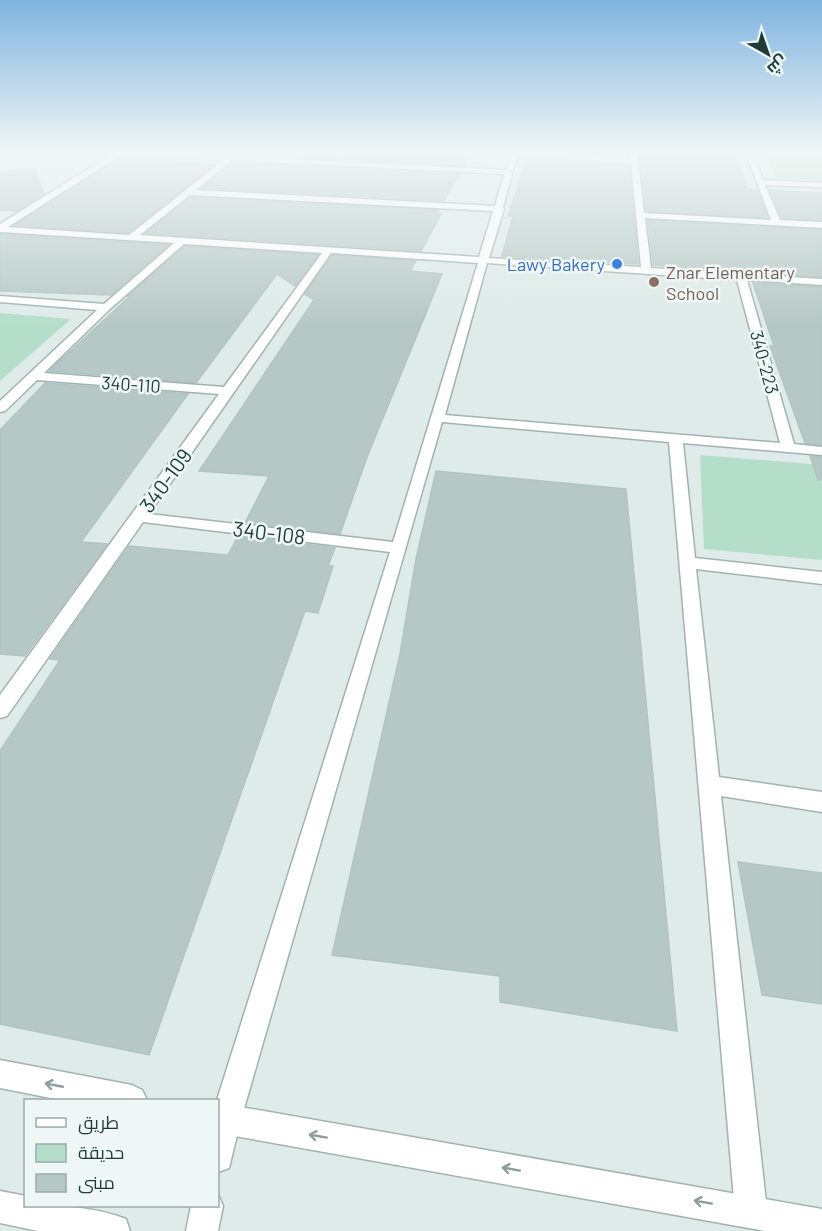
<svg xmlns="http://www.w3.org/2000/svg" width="822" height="1231" viewBox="0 0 822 1231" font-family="Barlow,Cairo,sans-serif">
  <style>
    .green { fill: #b5deca }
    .building { fill: #b6c8c5; stroke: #b0c5c1; stroke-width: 1.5 }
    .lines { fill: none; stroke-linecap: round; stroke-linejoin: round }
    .minor-casing { stroke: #a1b3b0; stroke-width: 3 }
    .tertiary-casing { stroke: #a1b3b0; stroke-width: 3 }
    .minor { fill: #fff; fill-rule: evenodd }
    .tertiary { fill: #fff; fill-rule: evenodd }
    .oneway { stroke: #8e9d9c }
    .shop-dot { fill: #3f7fe0; stroke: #eef7f5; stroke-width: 2 }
    .education-dot { fill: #8d6e63; stroke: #eef7f5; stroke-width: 2 }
    .labels { text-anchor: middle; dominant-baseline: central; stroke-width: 5; stroke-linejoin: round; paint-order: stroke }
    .far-shop-label { font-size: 18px; fill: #366cbe; stroke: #eef7f5; text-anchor: end }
    .far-education-label { font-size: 18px; fill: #785e54; stroke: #eef7f5; text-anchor: start }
    .far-street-label { font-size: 18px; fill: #1e3b3a; stroke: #eef7f5 }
    .street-label { font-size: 21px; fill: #1e3b3a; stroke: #eef7f5 }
  </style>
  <rect width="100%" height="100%" fill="#deebe8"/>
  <!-- green -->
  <path class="green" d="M764 151H822V182L777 180Z
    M0 313 71 319 0 381Z
    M700 455 822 465V560L704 549Z"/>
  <!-- building -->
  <path class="building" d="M219 151H472L464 166Z
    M551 151H628V157Z
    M639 151H735L747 189 757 190 768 218 646 211Z
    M119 159 216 164 128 233 15 225Z
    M527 159 629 165 638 264 502 256 513 216H508Z
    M233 162 459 174 444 201 202 188Z
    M34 168 44 194 16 211 0 210V172Z
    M770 190 822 193V220L782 218Z
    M191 197 438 210 437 214H441L421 251 146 233Z
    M648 220 822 230V277L653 265Z
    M0 234 168 245 111 295 0 291Z
    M185 246 318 255 295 286 277 274 196 383 49 371 130 296H128Z
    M332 255 416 261 410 271 442 274 367 457 340 534 245 523 269 476 199 471 314 300 305 294Z
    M753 283 822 287V445L805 443 770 346H774Z
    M45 383 188 394 81 542 107 544 25 656 0 654V430Z
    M810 456 822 457V479L818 480Z
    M436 471 626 489 677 1031 500 1002V976L332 955 400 654 416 559Z
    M238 536 335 548 328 566H333L318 613 305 611 149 1055 0 1024V751L60 660 50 659 129 546 228 555Z
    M738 862 822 873V1004L762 995Z"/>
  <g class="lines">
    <defs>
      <path id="minor" d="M85 151H139L506 170 511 151 630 159V151H637L644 213 771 220 745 151H752L763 180 822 183V187L765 185 780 220 822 222V228L645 218 651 268 822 279V285L747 280 794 444 822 447V455L683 443 695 558 822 572V584L696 569 719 777 822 792V812L721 796 767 1211 762 1222 751 1227 740 1222 735 1211 669 442 442 422 241 1119 229 1168 218 1172 217 1100 390 552 143 522 7 716 0 718V695L219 394 37 380 5 411 0 412V401L97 310 0 302V296L104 304 174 243 0 232V224L112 154ZM121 155 224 160 129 235 8 227ZM517 156 631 163 641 267 489 258 504 209 503 207ZM232 160 504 174 495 206 196 190ZM190 195 493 211 479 257 140 235ZM184 244 322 253 224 387 44 373 110 309ZM331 253 478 263 393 542 149 514ZM487 263 737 280 780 443 445 415Z
        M218 1194 223 1206 218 1231H186L191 1206H218Z"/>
      <path id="tertiary" d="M0 1060 132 1085 142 1090 147 1100H61L0 1088Z
        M218 1103 822 1209V1231H765L218 1133Z
        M0 1191 26 1196V1206C60 1206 93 1206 126 1219L130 1231H38L0 1223Z"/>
    </defs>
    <!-- minor casing -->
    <use href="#minor" class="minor-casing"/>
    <!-- tertiary casing -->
    <use href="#tertiary" class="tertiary-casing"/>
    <!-- minor -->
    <use href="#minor" class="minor"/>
    <!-- tertiary -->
    <use href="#tertiary" class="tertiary"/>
  </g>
  <!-- one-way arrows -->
  <defs><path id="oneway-shaft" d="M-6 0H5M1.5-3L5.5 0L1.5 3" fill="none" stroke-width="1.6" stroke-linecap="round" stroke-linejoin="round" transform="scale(1.5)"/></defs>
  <g class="oneway">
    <use href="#oneway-shaft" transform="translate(54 1085) rotate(-169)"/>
    <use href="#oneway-shaft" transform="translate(318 1136) rotate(-170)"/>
    <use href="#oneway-shaft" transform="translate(511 1169) rotate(-170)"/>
    <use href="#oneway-shaft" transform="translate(703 1202) rotate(-170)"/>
  </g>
  <!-- sky -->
  <linearGradient id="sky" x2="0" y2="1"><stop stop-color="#7fb4e0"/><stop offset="0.47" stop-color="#f0f6f5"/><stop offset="1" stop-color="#f0f6f5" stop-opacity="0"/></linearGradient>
  <rect width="822" height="324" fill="url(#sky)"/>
  <!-- markers -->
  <circle class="shop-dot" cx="617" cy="264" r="6"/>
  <circle class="education-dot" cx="654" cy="282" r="6"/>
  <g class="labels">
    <!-- far-shop labels -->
    <g class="far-shop-label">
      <text x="605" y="264">Lawy Bakery</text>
    </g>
    <!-- far-education labels -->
    <g class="far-education-label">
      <text x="666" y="272">Znar Elementary<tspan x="666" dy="21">School</tspan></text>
    </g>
    <!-- far-street labels -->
    <g class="far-street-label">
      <text transform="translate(765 362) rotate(75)">340-223</text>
      <text transform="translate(131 384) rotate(4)">340-110</text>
    </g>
    <!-- street labels -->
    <g class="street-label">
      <text transform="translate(165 480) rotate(-54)">340-109</text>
      <text transform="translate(269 532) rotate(7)">340-108</text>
    </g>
  </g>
  <!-- legend -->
  <rect x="24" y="1099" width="195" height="108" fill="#eef7f5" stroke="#9bacaa" stroke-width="1.5"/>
  <rect x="36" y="1118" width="30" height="9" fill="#ffffff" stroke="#9bacaa" stroke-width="1.5"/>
  <text x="78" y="1129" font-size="18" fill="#1e3b3a">طريق</text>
  <rect x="36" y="1144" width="30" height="18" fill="#b5deca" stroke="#9bacaa" stroke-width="1.5"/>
  <text x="78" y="1159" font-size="18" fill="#1e3b3a">حديقة</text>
  <rect x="36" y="1174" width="30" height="18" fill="#b6c8c5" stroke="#9bacaa" stroke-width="1.5"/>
  <text x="78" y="1189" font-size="18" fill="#1e3b3a">مبنى</text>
  <!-- north arrow -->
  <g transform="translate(768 54) rotate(140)" stroke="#eef7f5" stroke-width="4.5" paint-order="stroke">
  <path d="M0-4.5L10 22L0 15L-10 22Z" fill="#1e3b3a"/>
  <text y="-9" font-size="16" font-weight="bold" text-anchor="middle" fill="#1e3b3a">ش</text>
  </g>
</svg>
